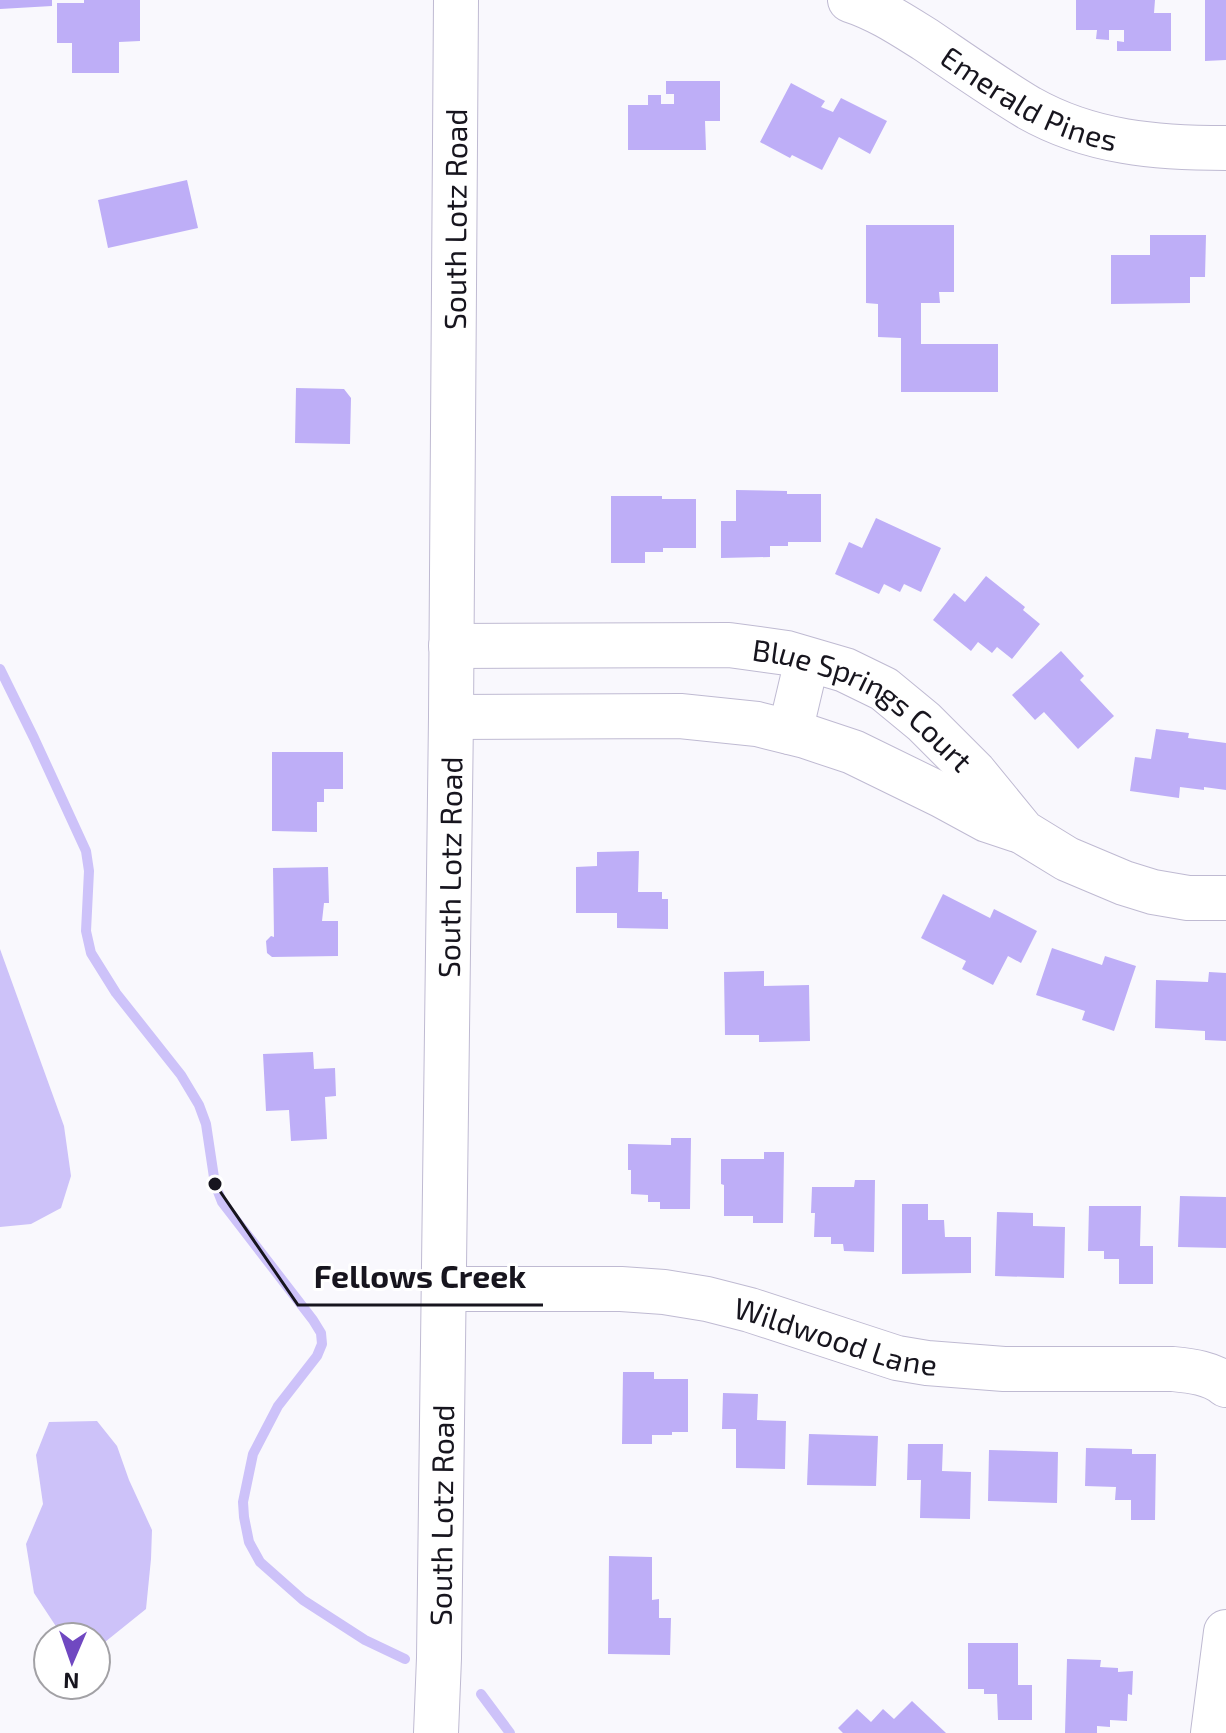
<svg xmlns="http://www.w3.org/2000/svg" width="1226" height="1733" viewBox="0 0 1226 1733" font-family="'Exo 2',sans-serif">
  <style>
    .water { fill: #cdc2f9 }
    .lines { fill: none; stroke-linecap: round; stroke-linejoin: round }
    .stream { stroke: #cdc2f9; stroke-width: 10 }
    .building { fill: #beaef7 }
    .minor-casing { stroke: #bfbad2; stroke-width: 46 }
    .minor { stroke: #fff; stroke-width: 44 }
    .labels { text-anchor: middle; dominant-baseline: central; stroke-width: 6; stroke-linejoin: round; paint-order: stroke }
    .street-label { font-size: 30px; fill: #17151e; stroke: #fff }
    .leader { fill: none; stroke: #17151e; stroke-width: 3 }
    .callout-dot { fill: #17151e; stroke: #fff; stroke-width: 3 }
    .callout-label { font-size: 32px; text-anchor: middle; font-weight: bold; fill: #17151e; stroke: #fff; stroke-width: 6; stroke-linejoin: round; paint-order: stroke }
  </style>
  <rect width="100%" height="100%" fill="#f9f8fd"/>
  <!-- water -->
  <path class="water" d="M0 949 64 1126 71 1176 61 1208 31 1224 0 1227Z
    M97 1421 117 1446 129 1480 152 1530 151 1559 146 1609 100 1646 96 1645V1637H70L61 1634 34 1593 26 1544 43 1504 36 1455 49 1422Z"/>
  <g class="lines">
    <!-- stream -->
    <path class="stream" d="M0 669 34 738 86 851 89 871 86 931 91 953 116 993 181 1075 199 1105 206 1124 215 1184 222 1202 313 1320 321 1333 322 1344 317 1356 278 1406 253 1454 243 1502 244 1517 249 1542 260 1562 303 1600 365 1640 405 1659
      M481 1694 510 1733"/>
  </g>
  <!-- building -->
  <path class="building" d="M0 0H52V6L0 9Z
    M84 0H140V41L119 42V73H72V43H57V3H84Z
    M1076 0H1155L1154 13H1171V51H1117V41L1124 42V30H1109V40L1096 39 1097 30H1076Z
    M1205 0H1226V60L1205 61Z
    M666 81H720V121H705L706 150H628V105H648V95H661V104H674V94H666Z
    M791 83 825 101 821 107 833 112 841 98 887 121 870 154 839 137 822 170 792 155 790 158 760 142Z
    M187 180 198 228 108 248 98 200Z
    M866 225H954V292H939L940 303H921V344H998V392H901V338L878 337V304L866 303Z
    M1150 235H1206L1205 277H1190V303L1111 304V255H1150Z
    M296 388 344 389 351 398 350 444 295 443Z
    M736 490 787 491V494H821V542H788V546H770V557L721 558V521H736Z
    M611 496H662V499H696V548H663V552H645V563H611Z
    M876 518 941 548 921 592 904 584 900 592 884 584 879 594 835 574 849 542 862 548Z
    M986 576 1025 607 1023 610 1040 624 1012 659 997 647 992 653 978 642 971 651 933 620 954 593 965 602Z
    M1061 651 1084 676 1080 680 1114 716 1078 749 1044 712 1035 720 1012 695Z
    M1156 729 1189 733 1188 738 1226 743V790L1204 787V790L1180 787 1179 798 1130 791 1135 757 1151 759Z
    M272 752H343V789H324V802H317V832L272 831Z
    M639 851 638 892H662V899H668V929L617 928V913H576V867L597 866V852Z
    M328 867 329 903H324L322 921H338V956L272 957 267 953 266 941 271 936 274 937 273 868Z
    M943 894 990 918 994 909 1037 931 1021 963 1008 956 993 985 962 969 966 961 921 938Z
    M1052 948 1102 965 1105 956 1136 966 1114 1031 1082 1020 1085 1011 1036 995Z
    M764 971V986L809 985 810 1041 759 1042V1035H725L724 972Z
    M1209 972 1226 973V1041L1205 1040V1031L1155 1028 1156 980 1208 982Z
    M313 1052 314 1069 335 1068 336 1096 325 1097 327 1139 291 1141 289 1110 266 1111 263 1054Z
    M671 1138H691L690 1209H660V1202H648V1195L631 1194V1170H628V1144L671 1145Z
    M764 1152H784L783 1223H753V1216H724V1185L721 1184V1159H764Z
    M855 1180H875L874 1252 844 1251 843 1244H831V1237H814L815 1213H811L812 1187H854Z
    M1180 1196 1226 1197V1248L1178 1247Z
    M902 1204H928V1220H944L945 1237H971V1273L902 1274Z
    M1089 1206H1141L1140 1246H1153V1284H1119V1259H1104V1251H1088Z
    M997 1212 1033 1213V1226L1065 1227 1064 1278 995 1276Z
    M623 1372H654V1379H688V1432H672V1435H652V1444H622Z
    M723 1393 758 1394 757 1420 786 1421 785 1469 736 1468V1429H722Z
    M809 1434 878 1436 876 1486 807 1485Z
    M908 1444H943L942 1471 971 1472 970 1519 920 1518 921 1480H907Z
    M1086 1448 1132 1449V1454H1156L1155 1520H1131V1500H1115L1116 1487 1085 1486Z
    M989 1450 1058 1452 1057 1503 988 1501Z
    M609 1556 652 1557V1600L659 1599V1618H671L670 1655 608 1654Z
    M968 1643H1018V1685H1032V1720H998L997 1694H984V1689H968Z
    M1067 1659 1101 1660 1100 1667 1118 1668V1672L1133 1671 1132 1695 1128 1694 1127 1721 1110 1720V1727L1097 1726V1733H1065Z
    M912 1701 946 1733H843L838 1728 857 1709 871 1722 883 1709 894 1719Z"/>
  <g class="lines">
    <defs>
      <g id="minor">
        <path id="s1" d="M850 0C878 9 902 25 926 40 960 63 994 87 1029 108 1091 143 1157 148 1226 148"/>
        <path id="s2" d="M451 646 729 645 787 653 845 670 884 689 924 722 974 772 1023 832 1067 859 1124 883 1153 892 1188 898H1226"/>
        <path d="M451 717 680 716 757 724 805 736 853 752 941 795 987 820 1017 830"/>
        <path d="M790 732 807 660"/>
        <path id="s3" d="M444 1289H621L664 1292 707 1299 750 1310 897 1358 927 1363 1004 1369H1173C1192 1371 1211 1373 1226 1385"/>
        <path id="s4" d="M436 1733 439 1658 451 717 456 0"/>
        <path d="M1213 1733 1226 1632"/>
      </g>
    </defs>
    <!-- minor casing -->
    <use href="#minor" class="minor-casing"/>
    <!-- minor -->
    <use href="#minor" class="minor"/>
  </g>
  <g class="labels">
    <!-- street labels -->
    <g class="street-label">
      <text stroke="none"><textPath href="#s1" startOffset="206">Emerald Pines</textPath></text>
      <text stroke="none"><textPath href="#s4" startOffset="1514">South Lotz Road</textPath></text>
      <text stroke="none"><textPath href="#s2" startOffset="428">Blue Springs Court</textPath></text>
      <text stroke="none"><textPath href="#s4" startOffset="866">South Lotz Road</textPath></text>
      <text stroke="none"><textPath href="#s3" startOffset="398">Wildwood Lane</textPath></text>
      <text stroke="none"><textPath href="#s4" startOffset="218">South Lotz Road</textPath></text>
    </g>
  </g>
  <!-- callouts -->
  <path class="leader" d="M215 1184L298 1305H543"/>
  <circle class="callout-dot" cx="215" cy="1184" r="8"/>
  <g class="callout-label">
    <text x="420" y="1288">Fellows Creek</text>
  </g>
  <!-- north arrow -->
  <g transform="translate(72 1661) rotate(182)"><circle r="38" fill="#ffffff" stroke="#a2a1a5" stroke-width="2"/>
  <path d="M0-6L14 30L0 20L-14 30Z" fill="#7048c1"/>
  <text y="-12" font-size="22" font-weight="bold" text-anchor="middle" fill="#17151e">N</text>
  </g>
</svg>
